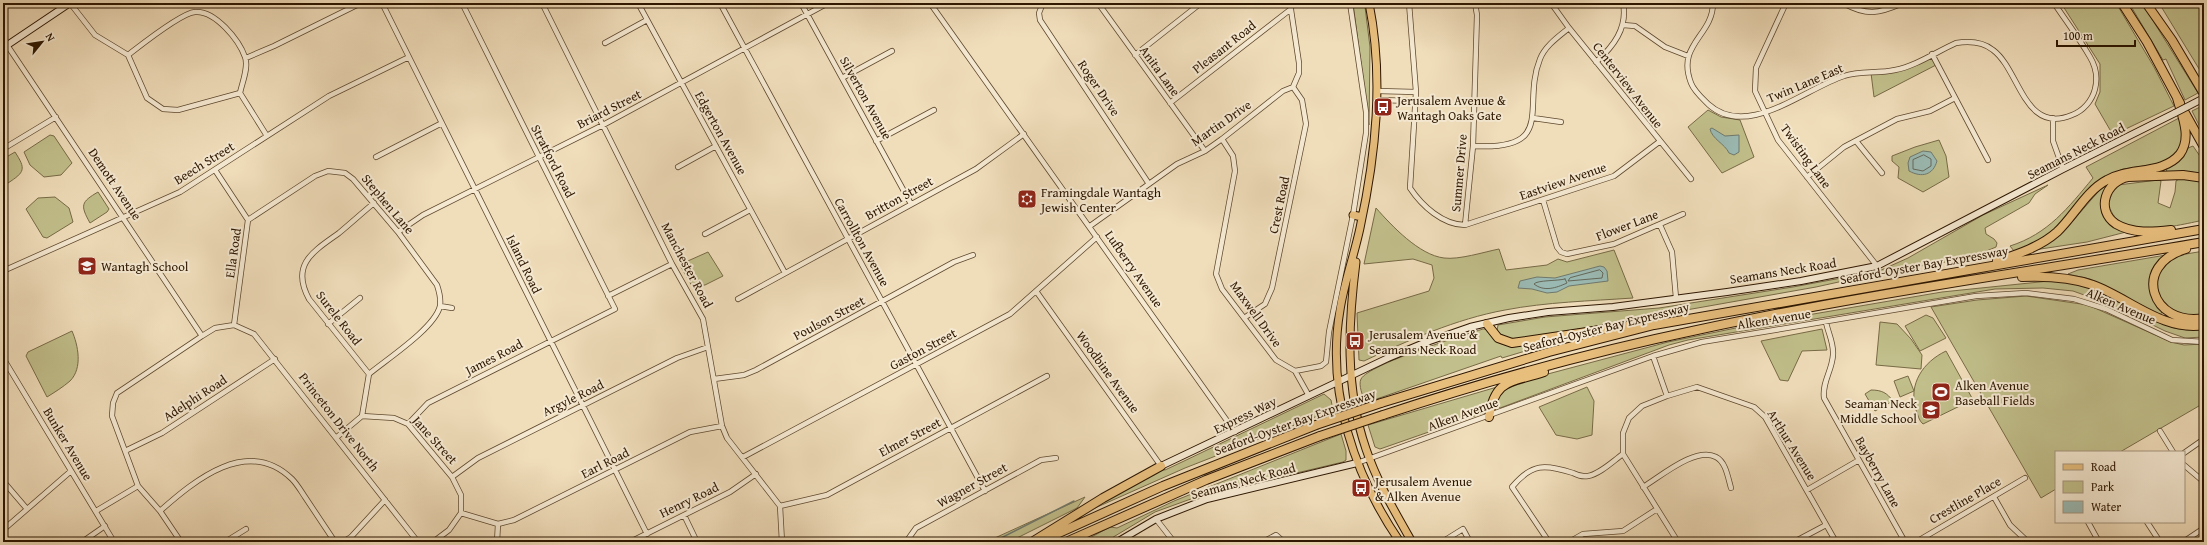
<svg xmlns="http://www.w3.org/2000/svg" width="2207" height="545" viewBox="0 0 2207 545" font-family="'Gentium Book Plus',serif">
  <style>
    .green { fill: #c1bf8b; stroke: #776a46 }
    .water { fill: #9bbbb5; stroke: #6f796d }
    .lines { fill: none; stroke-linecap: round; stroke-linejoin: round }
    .shore { stroke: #64685a; stroke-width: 1 }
    .stream { stroke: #6f796d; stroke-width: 1.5 }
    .street-casing { stroke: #5e482e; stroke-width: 6 }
    .secondary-casing { stroke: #2d1600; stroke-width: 8 }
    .primary-casing { stroke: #2d1600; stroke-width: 9 }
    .highway-casing { stroke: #2d1600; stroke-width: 10 }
    .street { stroke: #f5e9d2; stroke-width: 4.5 }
    .secondary { stroke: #f5e9d2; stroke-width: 6 }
    .primary { stroke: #e8be7d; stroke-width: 7 }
    .highway { stroke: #e8be7d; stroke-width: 8 }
    .secondary-bridge-casing { stroke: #2d1600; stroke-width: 8; stroke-linecap: butt }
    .highway-bridge-casing { stroke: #2d1600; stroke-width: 10; stroke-linecap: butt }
    .secondary-bridge { stroke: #f5e9d2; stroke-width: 6 }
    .highway-bridge { stroke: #e8be7d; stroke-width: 8 }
    .labels { text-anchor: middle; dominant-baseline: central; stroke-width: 4; stroke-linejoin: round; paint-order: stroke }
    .street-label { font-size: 13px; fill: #2d1600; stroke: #f5e9d2 }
    .poi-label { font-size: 13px; fill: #2d1600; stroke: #f5e9d2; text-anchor: start }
  </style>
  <rect width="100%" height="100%" fill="#f0ddba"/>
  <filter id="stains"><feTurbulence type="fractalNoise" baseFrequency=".005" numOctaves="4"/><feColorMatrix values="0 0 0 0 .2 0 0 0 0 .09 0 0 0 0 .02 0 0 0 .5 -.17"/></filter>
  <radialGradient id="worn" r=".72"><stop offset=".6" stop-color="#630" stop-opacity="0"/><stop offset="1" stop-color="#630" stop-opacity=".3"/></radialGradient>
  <!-- green -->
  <path class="green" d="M1353 3H1364L1365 7 1370 47 1369 125Z
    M2061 3H2116L2154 67 2174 106 2113 135 2095 104 2100 92V64Z
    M2129 3H2142L2198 93 2185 100 2166 59 2163 60Z
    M2159 3H2204V77Z
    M1932 56 1936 65 1874 97 1871 73 1892 72Z
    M2204 105V135L2192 111Z
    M1708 110 1721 117 1740 120 1754 157 1722 173 1688 127Z
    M2179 118 2184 133 2181 147 2172 159 2158 164 2123 169 2103 178 2062 225 2033 245 2014 251 2010 246C2048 234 2068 208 2093 178L2086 167Z
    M50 135 54 136 72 163 61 175 44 177 30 165 24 152Z
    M1939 140 1946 156 1949 177 1923 192 1898 178 1899 167 1892 161V156L1915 147Z
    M2193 146 2204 162V175L2192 172 2166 173 2167 168 2177 162 2188 148Z
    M15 152C26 169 25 172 8 183L3 175V159Z
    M2182 177 2204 180V220C2174 226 2110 244 2108 197L2118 185 2158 180 2161 181 2158 203 2170 208 2175 192 2176 181Z
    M2048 185 2035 194 2029 203 1985 228 1986 234 1994 239 1997 243 1996 247 1972 257 1934 264 1893 270 1816 287 1534 337C1519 339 1509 342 1497 331L1498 325 1545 317 1659 308 1793 287 1879 271 1908 258 1983 215Z
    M2104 185 2107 188 2104 212 2130 231 2087 242 2034 250 2048 243 2065 230Z
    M98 192 109 209 107 212 90 223C80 205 81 202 98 192Z
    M55 197 69 208 73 222 47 238 43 237 26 209 38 198Z
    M1376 208C1392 226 1419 255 1444 258 1459 260 1484 252 1499 249L1506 270 1547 265 1558 259 1567 262 1614 250 1633 298C1590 301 1547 302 1505 310 1456 319 1409 340 1364 361L1359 360 1357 313 1429 291 1434 278 1432 265 1413 259 1364 264Z
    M2204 251V316C2179 320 2145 300 2160 271 2163 265 2172 258 2177 253L2186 254Z
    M708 252 723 276 705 285 692 286 681 267V264Z
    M2166 255C2147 277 2143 288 2162 312L2160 315 2090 279 2068 274 2078 270Z
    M2059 280 2097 290 2174 328 2188 330 2204 328V337L2185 338 2165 331 2112 305 2073 291 2043 288 1995 289 1688 340 1669 345 1500 408 1495 404 1498 394 1514 383 1668 342 1755 324 1942 292Z
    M2026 296 2088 305 2171 342 2184 345 2204 344V403L2120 452H2056V489L2041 498 1931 307 1977 300Z
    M1926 315 1933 318 1946 338 1920 351 1905 326Z
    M1880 322 1897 324 1911 339 1922 355 1921 369 1876 365Z
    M1483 329H1487C1491 334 1495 340 1500 343 1512 350 1545 341 1559 339L1562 340 1502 358 1501 356 1365 403C1363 396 1358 385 1361 379 1369 364 1464 335 1483 329Z
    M1822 329 1827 350 1802 351 1788 381 1780 380 1761 341Z
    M72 331C78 345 83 368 70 381 63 387 55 392 47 397L26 356 28 352Z
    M1946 351 1972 398 1970 401 1923 424C1919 421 1918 415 1916 410 1908 384 1923 362 1946 351Z
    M1908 376 1914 391 1900 397 1894 381Z
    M1497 387 1491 395 1486 412 1380 449 1375 447 1368 425Z
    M1587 387 1594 401 1592 435 1577 439 1556 435 1539 407Z
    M1871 390C1882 390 1887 393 1893 401L1875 411 1865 394Z
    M1324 394 1331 400 1333 410 1185 468 1095 508 1124 488 1160 469 1165 470 1182 462Z
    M1341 434 1346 451V460L1343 462 1199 496 1155 512 1105 542H1082L1110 527 1117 528 1174 501Z
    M1085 497 1077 508 1009 542H986Z"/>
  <!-- water -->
  <path class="water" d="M1712 128 1725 136 1739 135V152L1734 155 1729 153C1725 144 1712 139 1710 129Z
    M1923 151 1931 152 1937 161C1933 175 1922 178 1909 171L1908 163 1910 157Z
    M1600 266 1604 267 1607 271 1608 281 1569 286 1557 292 1547 293 1532 289 1518 288 1520 281 1537 277 1555 278Z"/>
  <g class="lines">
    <!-- shore -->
    <path class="shore" d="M1924 155 1931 159V166L1923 171 1913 169V160Z
      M1600 270 1603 273 1602 278 1568 281 1570 278Z
      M1565 279 1567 283C1556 288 1544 292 1534 284 1537 280 1558 281 1565 279Z"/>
    <!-- stream -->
    <path class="stream" d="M993 542 1074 501"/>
    <defs>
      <path id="street" d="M70 3 95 35 128 55 147 98 163 109 178 110 240 93
        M382 3 647 534
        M542 3 672 264 703 319 722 426 727 438 780 506 782 542
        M638 3 785 273
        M720 3 985 491
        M801 3 911 204
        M930 3 1235 432
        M1043 3 1039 13 1040 20 1149 184
        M1098 3 1205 151
        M1409 3 1416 92 1410 188C1422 206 1443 225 1465 225L1614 176 1659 142
        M1551 3 1569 28 1691 179
        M1713 3C1713 36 1676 44 1691 83 1694 91 1702 98 1708 104 1747 140 1804 89 1844 76 1860 70 1878 74 1895 70 1916 66 1936 52 1956 43 1969 41 1983 42 1993 50 2020 70 2024 135 2072 115 2083 111 2092 101 2095 89 2098 77 2096 67 2090 57 2079 38 2066 21 2054 3
        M1786 3 1756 68 1755 91 1778 140 1877 266
        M1843 3C1867 16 1878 14 1903 3
        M1623 25 1635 26 1665 47 1688 56
        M605 43 647 20
        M7 45 202 336
        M1932 54 1988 160
        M128 55C141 45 181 13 195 12 215 10 239 40 245 57 249 67 242 83 240 93
        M1135 55 1201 3
        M246 58 274 46 361 3
        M1596 62C1613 47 1628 28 1623 3
        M842 78 892 51
        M1378 91 1416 92
        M240 93 267 136
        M1378 100 1415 101
        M1170 103 1291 9
        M1533 118 1561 122
        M2053 118V141L2063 169
        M1222 139 1233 156 1235 171 1216 274 1222 289 1276 360 1295 371 1309 396
        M876 141 934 110
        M1856 141 1882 173
        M1473 146C1558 151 1521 106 1540 59 1545 46 1558 37 1569 28
        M3 149 56 117
        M376 157 442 123
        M678 167 716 146
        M215 170 248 220 234 325
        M1807 177 1844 147 1897 119 1930 111 1955 98
        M1543 200 1557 247 1561 252 1567 254 1614 244 1683 214
        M248 220 315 176 328 171 345 173 353 179 398 232 437 285C439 291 441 299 440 306 435 328 387 359 369 374
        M1465 225 1473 146 1477 15 1475 3
        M1660 225 1672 252 1676 298
        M1090 226 1177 164 1205 151 1222 139 1283 91 1293 87 1299 73V63L1290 3
        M398 232 423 215 603 125 828 3
        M705 234 750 210
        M3 271 180 192 329 96 409 57
        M1036 291 1161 466
        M608 296 672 264
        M738 299 976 169 1024 134
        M440 306 452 308
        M1244 318 1265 304 1272 288 1306 124 1302 100 1293 87
        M1826 322C1828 333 1834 343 1833 355 1832 371 1822 382 1824 398L1905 542
        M328 324 360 298
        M234 325 254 334 418 542
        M1653 356 1667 396
        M3 358 114 542
        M1295 371 1321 366 1326 362 1329 332 1353 215 1366 133V112L1350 3
        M714 379 744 375 756 370 954 262 973 255
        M362 416 394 418 408 424 452 477 461 495V513L498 524
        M408 424 428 403 615 309 462 3
        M2160 431 2173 452
        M337 437 362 416 369 374 309 299C290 264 314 251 339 233 351 223 362 213 374 203
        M125 451 162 433 275 359
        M2184 453 2204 439
        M1623 454V433L1629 418 1642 406 1667 396 1697 387 1754 407 1765 417 1836 542
        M1623 454 1678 542
        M743 457 1010 314 1097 237
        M1357 463 1653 356 1702 342 1769 331 1976 296 2026 293 2074 299 2106 309 2172 340 2204 342
        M2184 465 2204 482
        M452 477 478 458 677 358 708 347
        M3 481 27 509
        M1643 487C1660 477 1696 446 1716 457 1726 462 1728 478 1731 488
        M1807 490 1859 460
        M1994 497 2010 525 2028 542
        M780 506 827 495 1047 376
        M96 511 138 486
        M160 511C195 480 248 436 292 479 297 484 301 491 305 497 315 512 325 527 335 542
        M684 515 697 542
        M1156 519 1174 542
        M2088 522 2099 542
        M2147 522 2160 542
        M498 524 514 520 690 432 722 426
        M3 530 71 471
        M82 542 105 526
        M181 542 160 511 138 486 112 416 113 403 117 393 202 336 215 328 234 325
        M225 542 246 529
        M343 542 351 537 385 500
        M433 542 449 530 461 513
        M497 542 498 524
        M630 542 730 492 756 474
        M906 542 916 528 1041 460 1056 458
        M1263 542 1276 535 1284 542
        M1442 542 1463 529 1470 542
        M1549 542 1512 487C1532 463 1545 464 1573 473 1577 475 1583 477 1588 476 1600 474 1613 461 1623 454
        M1569 542 1583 534 1623 531 1657 509
        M1794 542 1826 525
        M1916 542 2025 478
        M2183 542 2204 528"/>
      <path id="secondary" d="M3 48 70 3
        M1161 466 1388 358 1424 343 1470 327 1509 318 1548 312 1613 307 1727 292 1801 281 1877 266 2063 169 2175 113
        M1117 542 1156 519 1207 499 1357 463"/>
      <path id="primary" d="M1369 3C1384 78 1376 154 1360 228 1354 256 1344 283 1340 310 1326 392 1354 475 1400 542
        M1353 215 1362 217
        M1356 262C1348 325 1345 388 1366 449 1377 482 1395 512 1412 542"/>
      <path id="highway" d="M2122 3 2147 42 2180 103
        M2146 3 2172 40 2204 94
        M2185 113 2204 147
        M2171 230C2153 232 2133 234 2116 224 2095 210 2106 181 2128 177L2183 175 2204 178
        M2186 249C2131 265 2151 327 2204 318
        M1997 261C2018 254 2040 247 2057 232 2074 216 2086 191 2107 180 2129 167 2163 175 2180 154 2192 137 2182 116 2177 98
        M2022 277C2046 276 2070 277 2093 285 2129 298 2163 332 2204 325
        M1487 324 1498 338 1512 343 1641 324
        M1381 403 1549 352 1654 325 2204 229
        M1383 415C1486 381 1591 352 1697 330 1864 294 2035 271 2204 242
        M1489 417C1495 378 1511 383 1544 372
        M1032 542 1103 498 1161 466
        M1039 542 1163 486 1316 425
        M1066 542 1206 480 1320 436"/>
    </defs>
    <!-- street casing -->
    <use href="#street" class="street-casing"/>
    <!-- secondary casing -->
    <use href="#secondary" class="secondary-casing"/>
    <!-- primary casing -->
    <use href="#primary" class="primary-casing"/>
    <!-- highway casing -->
    <use href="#highway" class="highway-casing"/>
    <!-- street -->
    <use href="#street" class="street"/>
    <!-- secondary -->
    <use href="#secondary" class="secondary"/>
    <!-- primary -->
    <use href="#primary" class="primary"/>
    <!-- highway -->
    <use href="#highway" class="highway"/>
    <defs>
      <path id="secondary-bridge" d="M2175 113 2204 98"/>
      <path id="highway-bridge" d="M1316 425 1381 403
        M1320 436 1383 415"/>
    </defs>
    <!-- secondary-bridge casing -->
    <use href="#secondary-bridge" class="secondary-bridge-casing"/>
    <!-- highway-bridge casing -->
    <use href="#highway-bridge" class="highway-bridge-casing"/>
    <!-- secondary-bridge -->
    <use href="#secondary-bridge" class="secondary-bridge"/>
    <!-- highway-bridge -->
    <use href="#highway-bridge" class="highway-bridge"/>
  </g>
  <!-- icons -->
  <defs>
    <symbol id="bus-square" viewBox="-11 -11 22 22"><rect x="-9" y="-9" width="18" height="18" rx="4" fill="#8f2418" stroke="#f5e9d2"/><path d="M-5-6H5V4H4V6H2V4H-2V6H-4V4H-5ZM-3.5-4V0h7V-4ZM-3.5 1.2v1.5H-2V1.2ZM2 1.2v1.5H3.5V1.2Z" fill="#fff"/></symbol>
    <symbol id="synagogue-square" viewBox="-11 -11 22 22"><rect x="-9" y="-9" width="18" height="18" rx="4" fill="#8f2418" stroke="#f5e9d2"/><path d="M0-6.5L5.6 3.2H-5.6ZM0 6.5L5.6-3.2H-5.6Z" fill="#fff"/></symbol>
    <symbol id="school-square" viewBox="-11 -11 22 22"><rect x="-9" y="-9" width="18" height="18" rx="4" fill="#8f2418" stroke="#f5e9d2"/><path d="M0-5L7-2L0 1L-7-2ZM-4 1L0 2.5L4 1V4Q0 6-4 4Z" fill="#fff"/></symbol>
    <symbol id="stadium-square" viewBox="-11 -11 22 22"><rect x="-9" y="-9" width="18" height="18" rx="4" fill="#8f2418" stroke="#f5e9d2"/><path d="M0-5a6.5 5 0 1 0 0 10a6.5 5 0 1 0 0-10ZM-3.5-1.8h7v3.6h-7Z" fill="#fff"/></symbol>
  </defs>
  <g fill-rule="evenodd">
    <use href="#bus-square" x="1372" y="96" width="22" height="22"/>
    <use href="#synagogue-square" x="1016" y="188" width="22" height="22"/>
    <use href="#school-square" x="76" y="255" width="22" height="22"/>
    <use href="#bus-square" x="1344" y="330" width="22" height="22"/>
    <use href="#stadium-square" x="1930" y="381" width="22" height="22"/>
    <use href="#school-square" x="1920" y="399" width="22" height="22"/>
    <use href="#bus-square" x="1350" y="477" width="22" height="22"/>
  </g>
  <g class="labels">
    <!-- street labels -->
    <g class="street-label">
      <text transform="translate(1224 47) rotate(-38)">Pleasant Road</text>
      <text transform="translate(1160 71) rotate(54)">Anita Lane</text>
      <text transform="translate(1805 83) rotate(-23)">Twin Lane East</text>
      <text transform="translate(1628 85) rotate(52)">Centerview Avenue</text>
      <text transform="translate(1099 88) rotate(56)">Roger Drive</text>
      <text transform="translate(866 98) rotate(61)">Silverton Avenue</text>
      <text transform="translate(609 109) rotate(-27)">Briard Street</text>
      <text transform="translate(1221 123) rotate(-35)">Martin Drive</text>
      <text transform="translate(721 133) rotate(61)">Edgerton Avenue</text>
      <text transform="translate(2076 151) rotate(-27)">Seamans Neck Road</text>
      <text transform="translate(1806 156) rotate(54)">Twisting Lane</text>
      <text transform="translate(553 161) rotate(63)">Stratford Road</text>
      <text transform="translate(204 163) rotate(-32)">Beech Street</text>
      <text transform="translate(1459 173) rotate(-85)">Summer Drive</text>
      <text transform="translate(1563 181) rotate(-19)">Eastview Avenue</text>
      <text transform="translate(115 184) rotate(56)">Demott Avenue</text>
      <text transform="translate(899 198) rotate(-29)">Britton Street</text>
      <text transform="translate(388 204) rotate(50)">Stephen Lane</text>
      <text transform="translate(1279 205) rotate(-78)">Crest Road</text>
      <text transform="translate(1627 225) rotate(-21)">Flower Lane</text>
      <text transform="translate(862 242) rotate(61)">Carrollton Avenue</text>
      <text transform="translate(233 253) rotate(-82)">Ella Road</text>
      <text transform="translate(524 264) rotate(64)">Island Road</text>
      <text transform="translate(687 265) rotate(62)">Manchester Road</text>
      <text transform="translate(1924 265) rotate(-10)">Seaford-Oyster Bay Expressway</text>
      <text transform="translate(1134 269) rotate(55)">Lufberry Avenue</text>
      <text transform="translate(1783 271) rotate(-9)">Seamans Neck Road</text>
      <text transform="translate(2121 306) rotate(23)">Alken Avenue</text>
      <text transform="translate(1256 314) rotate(54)">Maxwell Drive</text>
      <text transform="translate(339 318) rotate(52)">Surele Road</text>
      <text transform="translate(829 318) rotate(-28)">Poulson Street</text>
      <text transform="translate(1774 319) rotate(-9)">Alken Avenue</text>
      <text transform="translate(1606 327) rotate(-14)">Seaford-Oyster Bay Expressway</text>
      <text transform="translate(923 349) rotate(-28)">Gaston Street</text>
      <text transform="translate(494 357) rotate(-27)">James Road</text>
      <text transform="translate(1108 372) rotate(54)">Woodbine Avenue</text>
      <text transform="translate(195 398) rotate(-33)">Adelphi Road</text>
      <text transform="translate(573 398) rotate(-26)">Argyle Road</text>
      <text transform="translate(1463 414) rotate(-20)">Alken Avenue</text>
      <text transform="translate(1245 415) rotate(-26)">Express Way</text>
      <text transform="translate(339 422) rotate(52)">Princeton Drive North</text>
      <text transform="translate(1295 422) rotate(-20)">Seaford-Oyster Bay Expressway</text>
      <text transform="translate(910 437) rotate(-28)">Elmer Street</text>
      <text transform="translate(435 440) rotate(48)">Jane Street</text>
      <text transform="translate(68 444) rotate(59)">Bunker Avenue</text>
      <text transform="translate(1792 445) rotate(58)">Arthur Avenue</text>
      <text transform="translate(605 463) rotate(-27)">Earl Road</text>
      <text transform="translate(1878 472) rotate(61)">Bayberry Lane</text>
      <text transform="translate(1243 481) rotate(-15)">Seamans Neck Road</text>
      <text transform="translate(972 485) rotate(-29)">Wagner Street</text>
      <text transform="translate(689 500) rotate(-26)">Henry Road</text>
      <text transform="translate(1965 500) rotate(-30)">Crestline Place</text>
    </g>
    <!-- poi labels -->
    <g class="poi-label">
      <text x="1397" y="100">Jerusalem Avenue &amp;<tspan x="1397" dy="15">Wantagh Oaks Gate</tspan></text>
      <text x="1041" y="192">Framingdale Wantagh<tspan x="1041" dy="15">Jewish Center</tspan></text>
      <text x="101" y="266">Wantagh School</text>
      <text x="1369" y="334">Jerusalem Avenue &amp;<tspan x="1369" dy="15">Seamans Neck Road</tspan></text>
      <text x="1955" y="385">Alken Avenue<tspan x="1955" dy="15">Baseball Fields</tspan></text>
      <text x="1917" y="403" text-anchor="end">Seaman Neck<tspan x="1917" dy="15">Middle School</tspan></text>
      <text x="1375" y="481">Jerusalem Avenue<tspan x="1375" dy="15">&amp; Alken Avenue</tspan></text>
    </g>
  </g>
  <!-- margin -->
  <rect width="2207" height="545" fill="none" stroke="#f0ddba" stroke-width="16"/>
  <rect x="4" y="4" width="2199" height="537" fill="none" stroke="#2d1600" stroke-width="2"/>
  <rect x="8" y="8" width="2191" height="529" fill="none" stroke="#2d1600"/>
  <!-- legend -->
  <rect x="2055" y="451" width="130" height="72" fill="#f5e9d2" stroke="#a5957e"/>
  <rect x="2063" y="464" width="20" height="6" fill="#e8be7d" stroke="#a5957e"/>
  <text x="2091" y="471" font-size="12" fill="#2d1600">Road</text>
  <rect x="2063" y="481" width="20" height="12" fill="#c1bf8b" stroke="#a5957e"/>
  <text x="2091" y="491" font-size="12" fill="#2d1600">Park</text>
  <rect x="2063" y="501" width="20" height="12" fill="#9bbbb5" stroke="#a5957e"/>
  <text x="2091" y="511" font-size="12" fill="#2d1600">Water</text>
  <!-- north arrow -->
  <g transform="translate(42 42) rotate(60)" stroke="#f5e9d2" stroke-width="3" paint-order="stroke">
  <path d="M0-3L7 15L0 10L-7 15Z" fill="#2d1600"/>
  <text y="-6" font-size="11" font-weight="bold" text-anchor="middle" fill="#2d1600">N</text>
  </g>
  <!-- scale -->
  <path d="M2057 40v6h78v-6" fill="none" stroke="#2d1600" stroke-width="2"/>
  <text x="2063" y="40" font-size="12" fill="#2d1600" stroke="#f5e9d2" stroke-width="3" paint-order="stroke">100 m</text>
  <rect width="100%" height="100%" filter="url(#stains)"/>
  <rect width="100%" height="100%" fill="url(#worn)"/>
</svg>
